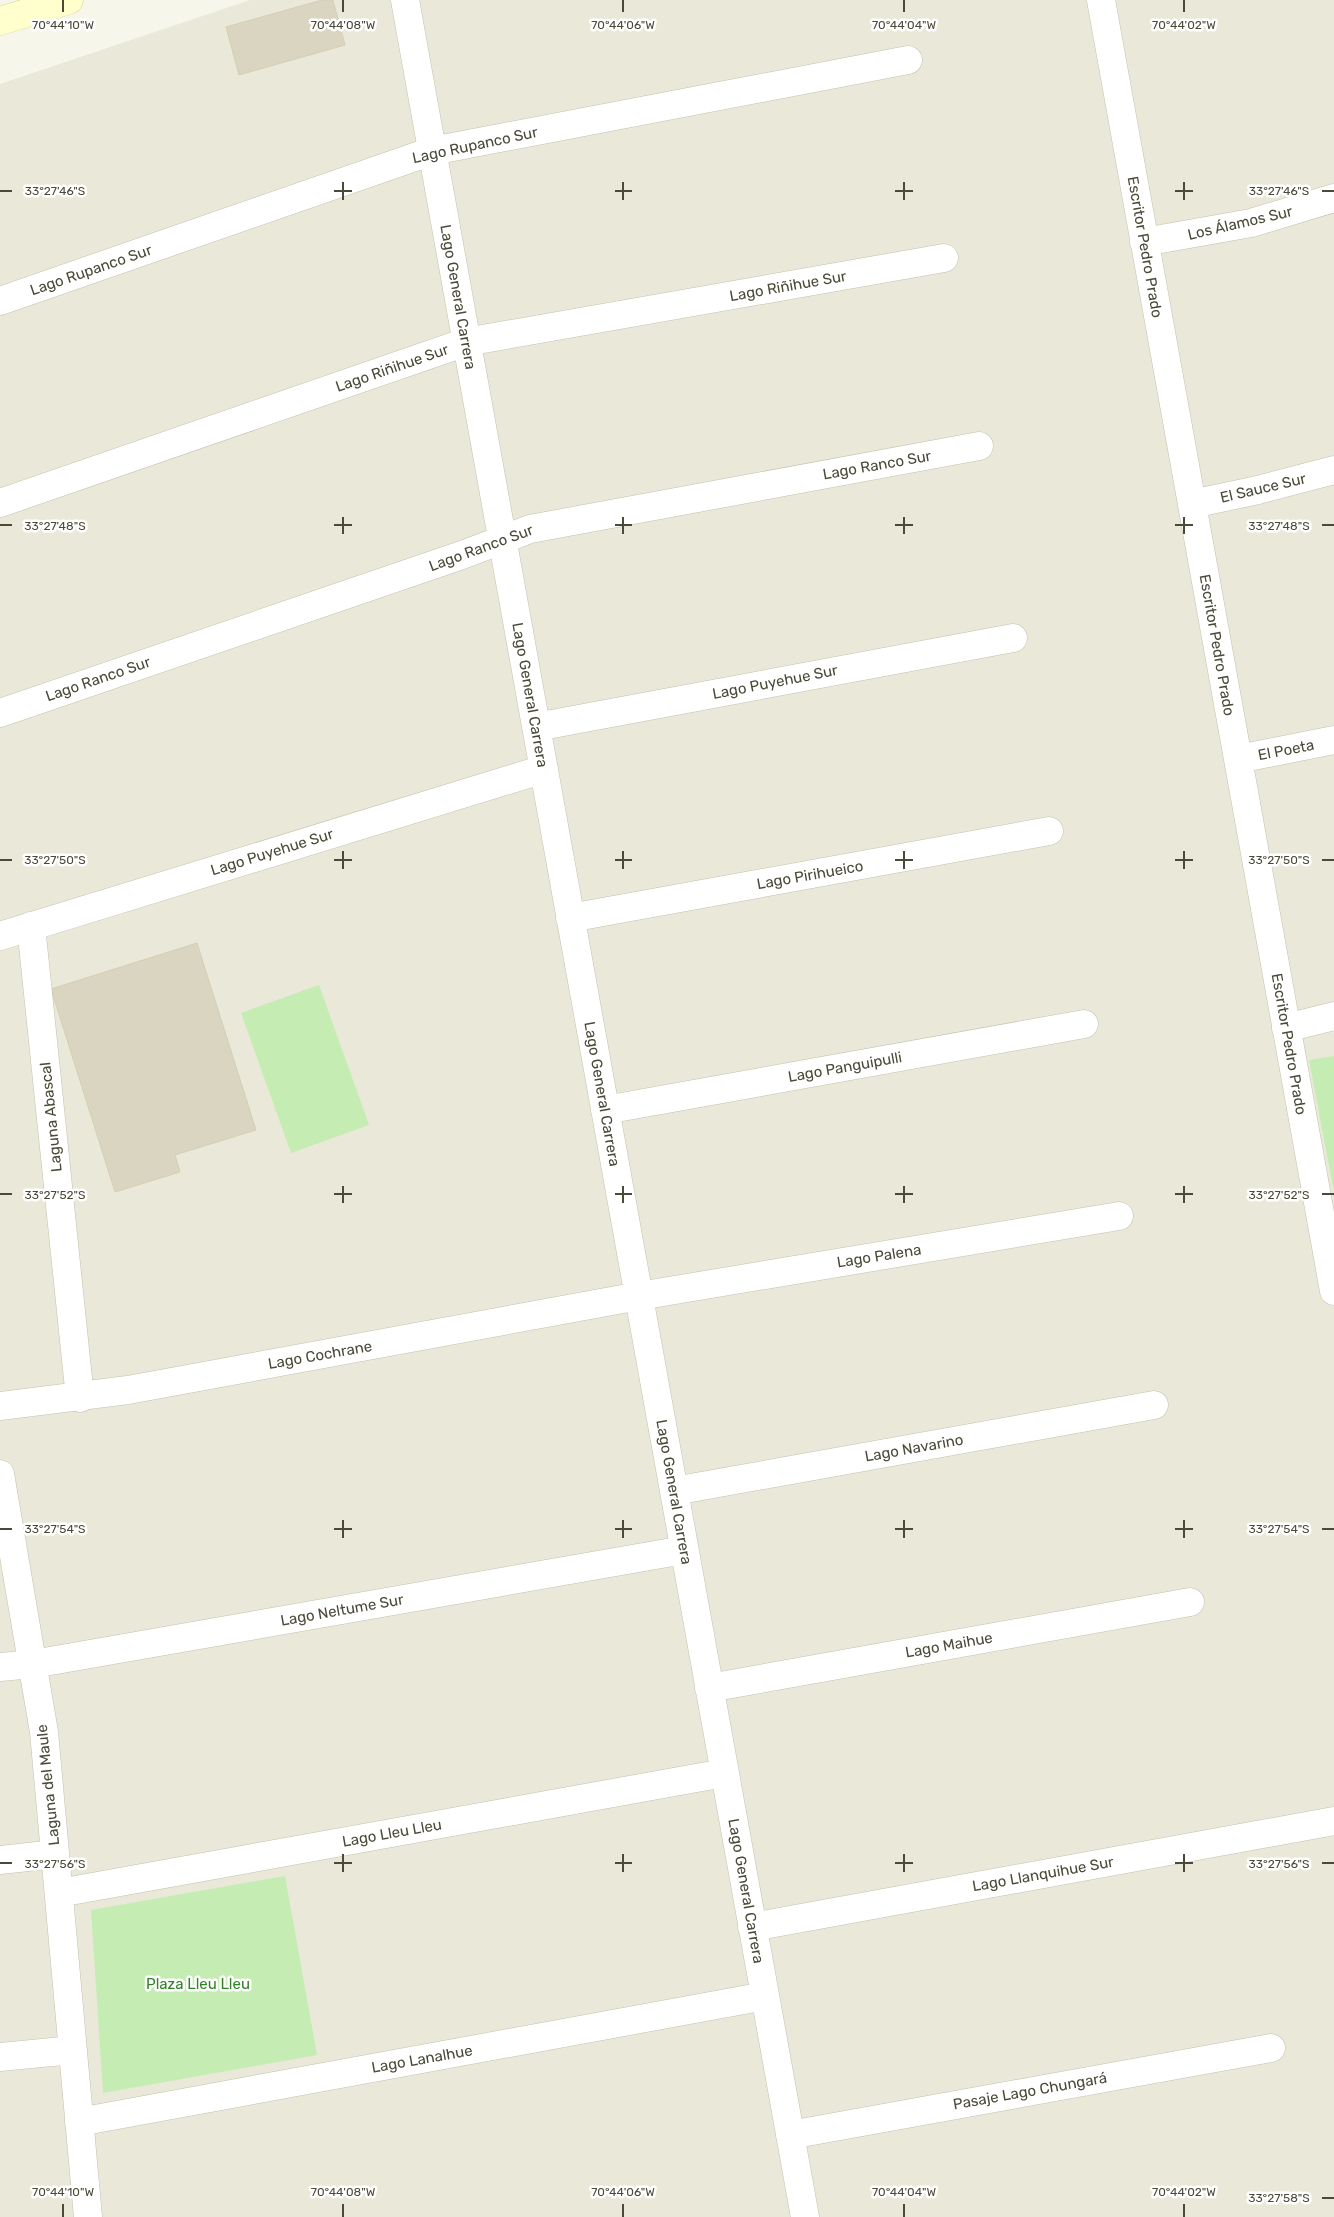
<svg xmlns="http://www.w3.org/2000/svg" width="1334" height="2217" viewBox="0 0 1334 2217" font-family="Rubik,sans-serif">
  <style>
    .residential { fill: #eae9d9 }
    .green { fill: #c4ecb3 }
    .building { fill: #d9d5c0; stroke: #d4cfb3 }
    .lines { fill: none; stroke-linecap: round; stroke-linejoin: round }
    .street-casing { stroke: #c3c1ad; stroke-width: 29 }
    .secondary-casing { stroke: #d5d496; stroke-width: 29 }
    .street { stroke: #fff; stroke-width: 28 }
    .secondary { stroke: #feffcd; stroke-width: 28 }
    .ticks { fill: none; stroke: #4b4938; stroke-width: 2 }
    .labels { text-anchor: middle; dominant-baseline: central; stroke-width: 5; stroke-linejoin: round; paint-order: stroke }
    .street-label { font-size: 15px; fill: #4b4938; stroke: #fff }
    .park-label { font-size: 15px; fill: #328227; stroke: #fff }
    .ticks-label { font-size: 12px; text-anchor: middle; fill: #4b4938; stroke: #fff; stroke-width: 5; stroke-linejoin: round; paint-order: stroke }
  </style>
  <rect width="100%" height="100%" fill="#f6f6eb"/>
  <!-- residential -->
  <path class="residential" d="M250 0H1334V2217H0V84Z"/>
  <!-- green -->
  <path class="green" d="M319 985 369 1125 291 1153 241 1013Z
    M1334 1056V1192L1309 1060Z
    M285 1876 317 2055 103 2093 91 1910Z"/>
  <!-- building -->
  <path class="building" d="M322 0H333L345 45 239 75 226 27Z
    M197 943 256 1130 175 1155 180 1172 115 1192 51 989Z"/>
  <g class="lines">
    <defs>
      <path id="street" d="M405 0 805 2217
        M1101 0 1334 1291
        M1144 242 1251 223 1334 198
        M0 301 432 151 908 60
        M0 503 466 342 944 258
        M1192 504 1258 490 1334 470
        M0 713 462 555 530 529 979 446
        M536 727 1013 638
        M1238 759 1334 740
        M570 918 1049 831
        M31 926 80 1398
        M0 936 544 769
        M1286 1028 1334 1016
        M605 1110 1084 1024
        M0 1406 128 1390 639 1296 1119 1216
        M0 1474 44 1732 88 2217
        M674 1491 1154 1405
        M0 1667 33 1664 684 1550
        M709 1688 1190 1602
        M0 1860 55 1854
        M59 1893 724 1773
        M752 1927 1334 1821
        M0 2057 73 2050
        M79 2122 765 1996
        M790 2135 1271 2048"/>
      <path id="secondary" d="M0 21 69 0"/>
    </defs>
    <!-- street casing -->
    <use href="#street" class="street-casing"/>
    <!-- secondary casing -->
    <use href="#secondary" class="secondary-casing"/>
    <!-- street -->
    <use href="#street" class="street"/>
    <!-- secondary -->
    <use href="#secondary" class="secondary"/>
  </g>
  <!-- ticks -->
  <path class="ticks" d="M63 0V12M343 0V12M623 0V12M904 0V12M1184 0V12M343 182V200M623 182V200M904 182V200M1184 182V200M0 191H12M334 191H352M615 191H632M895 191H913M1175 191H1193M1322 191H1334M343 517V534M623 517V534M904 517V534M1184 517V534M0 525H12M334 525H352M615 525H632M895 525H913M1175 525H1193M1322 525H1334M343 851V869M623 851V869M904 851V869M1184 851V869M0 860H12M334 860H352M615 860H632M895 860H913M1175 860H1193M1322 860H1334M343 1186V1203M623 1186V1203M904 1186V1203M1184 1186V1203M0 1194H12M334 1194H352M615 1194H632M895 1194H913M1175 1194H1193M1322 1194H1334M343 1520V1538M623 1520V1538M904 1520V1538M1184 1520V1538M0 1529H12M334 1529H352M615 1529H632M895 1529H913M1175 1529H1193M1322 1529H1334M343 1854V1872M623 1854V1872M904 1854V1872M1184 1854V1872M0 1863H12M334 1863H352M615 1863H632M895 1863H913M1175 1863H1193M1322 1863H1334M1322 2198H1334M63 2204V2217M343 2204V2217M623 2204V2217M904 2204V2217M1184 2204V2217"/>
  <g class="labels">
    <!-- street labels -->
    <g class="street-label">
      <text transform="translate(475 145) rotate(-12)">Lago Rupanco Sur</text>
      <text transform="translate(1240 223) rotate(-13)">Los Álamos Sur</text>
      <text transform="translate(1145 247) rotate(80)">Escritor Pedro Prado</text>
      <text transform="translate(91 270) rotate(-19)">Lago Rupanco Sur</text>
      <text transform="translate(788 286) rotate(-10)">Lago Riñihue Sur</text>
      <text transform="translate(458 297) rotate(80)">Lago General Carrera</text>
      <text transform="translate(392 368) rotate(-19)">Lago Riñihue Sur</text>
      <text transform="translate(877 465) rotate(-10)">Lago Ranco Sur</text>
      <text transform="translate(1263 488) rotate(-13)">El Sauce Sur</text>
      <text transform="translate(481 548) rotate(-20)">Lago Ranco Sur</text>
      <text transform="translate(1217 645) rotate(80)">Escritor Pedro Prado</text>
      <text transform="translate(98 679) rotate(-19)">Lago Ranco Sur</text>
      <text transform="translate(775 682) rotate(-11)">Lago Puyehue Sur</text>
      <text transform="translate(530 695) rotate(80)">Lago General Carrera</text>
      <text transform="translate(1286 750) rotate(-11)">El Poeta</text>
      <text transform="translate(272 852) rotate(-17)">Lago Puyehue Sur</text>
      <text transform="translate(810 875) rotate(-10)">Lago Pirihueico</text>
      <text transform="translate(1289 1044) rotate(80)">Escritor Pedro Prado</text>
      <text transform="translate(845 1067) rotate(-10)">Lago Panguipulli</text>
      <text transform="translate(602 1094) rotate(80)">Lago General Carrera</text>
      <text transform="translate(51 1117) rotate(-96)">Laguna Abascal</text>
      <text transform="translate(879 1256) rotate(-9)">Lago Palena</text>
      <text transform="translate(320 1355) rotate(-10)">Lago Cochrane</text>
      <text transform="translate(914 1448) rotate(-10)">Lago Navarino</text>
      <text transform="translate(674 1492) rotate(80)">Lago General Carrera</text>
      <text transform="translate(342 1610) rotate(-10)">Lago Neltume Sur</text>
      <text transform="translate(949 1645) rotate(-10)">Lago Maihue</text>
      <text transform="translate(48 1785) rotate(-96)">Laguna del Maule</text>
      <text transform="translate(392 1833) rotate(-10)">Lago Lleu Lleu</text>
      <text transform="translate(1043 1874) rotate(-10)">Lago Llanquihue Sur</text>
      <text transform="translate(746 1891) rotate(80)">Lago General Carrera</text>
      <text transform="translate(422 2059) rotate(-10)">Lago Lanalhue</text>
      <text transform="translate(1030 2091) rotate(-10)">Pasaje Lago Chungará</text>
    </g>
    <!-- park labels -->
    <g class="park-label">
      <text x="198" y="1984">Plaza Lleu Lleu</text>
    </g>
  </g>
  <g class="ticks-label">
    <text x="63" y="29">70°44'10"W</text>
    <text x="343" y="29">70°44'08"W</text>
    <text x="623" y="29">70°44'06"W</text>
    <text x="904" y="29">70°44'04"W</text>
    <text x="1184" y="29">70°44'02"W</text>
    <text x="55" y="195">33°27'46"S</text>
    <text x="1279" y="195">33°27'46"S</text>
    <text x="55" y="530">33°27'48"S</text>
    <text x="1279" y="530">33°27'48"S</text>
    <text x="55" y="864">33°27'50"S</text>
    <text x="1279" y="864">33°27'50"S</text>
    <text x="55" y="1199">33°27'52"S</text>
    <text x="1279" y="1199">33°27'52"S</text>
    <text x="55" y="1533">33°27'54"S</text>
    <text x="1279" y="1533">33°27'54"S</text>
    <text x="55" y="1868">33°27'56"S</text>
    <text x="1279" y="1868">33°27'56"S</text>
    <text x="63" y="2196">70°44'10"W</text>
    <text x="343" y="2196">70°44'08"W</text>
    <text x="623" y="2196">70°44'06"W</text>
    <text x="904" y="2196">70°44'04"W</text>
    <text x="1184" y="2196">70°44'02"W</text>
    <text x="1279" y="2202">33°27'58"S</text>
  </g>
</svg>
